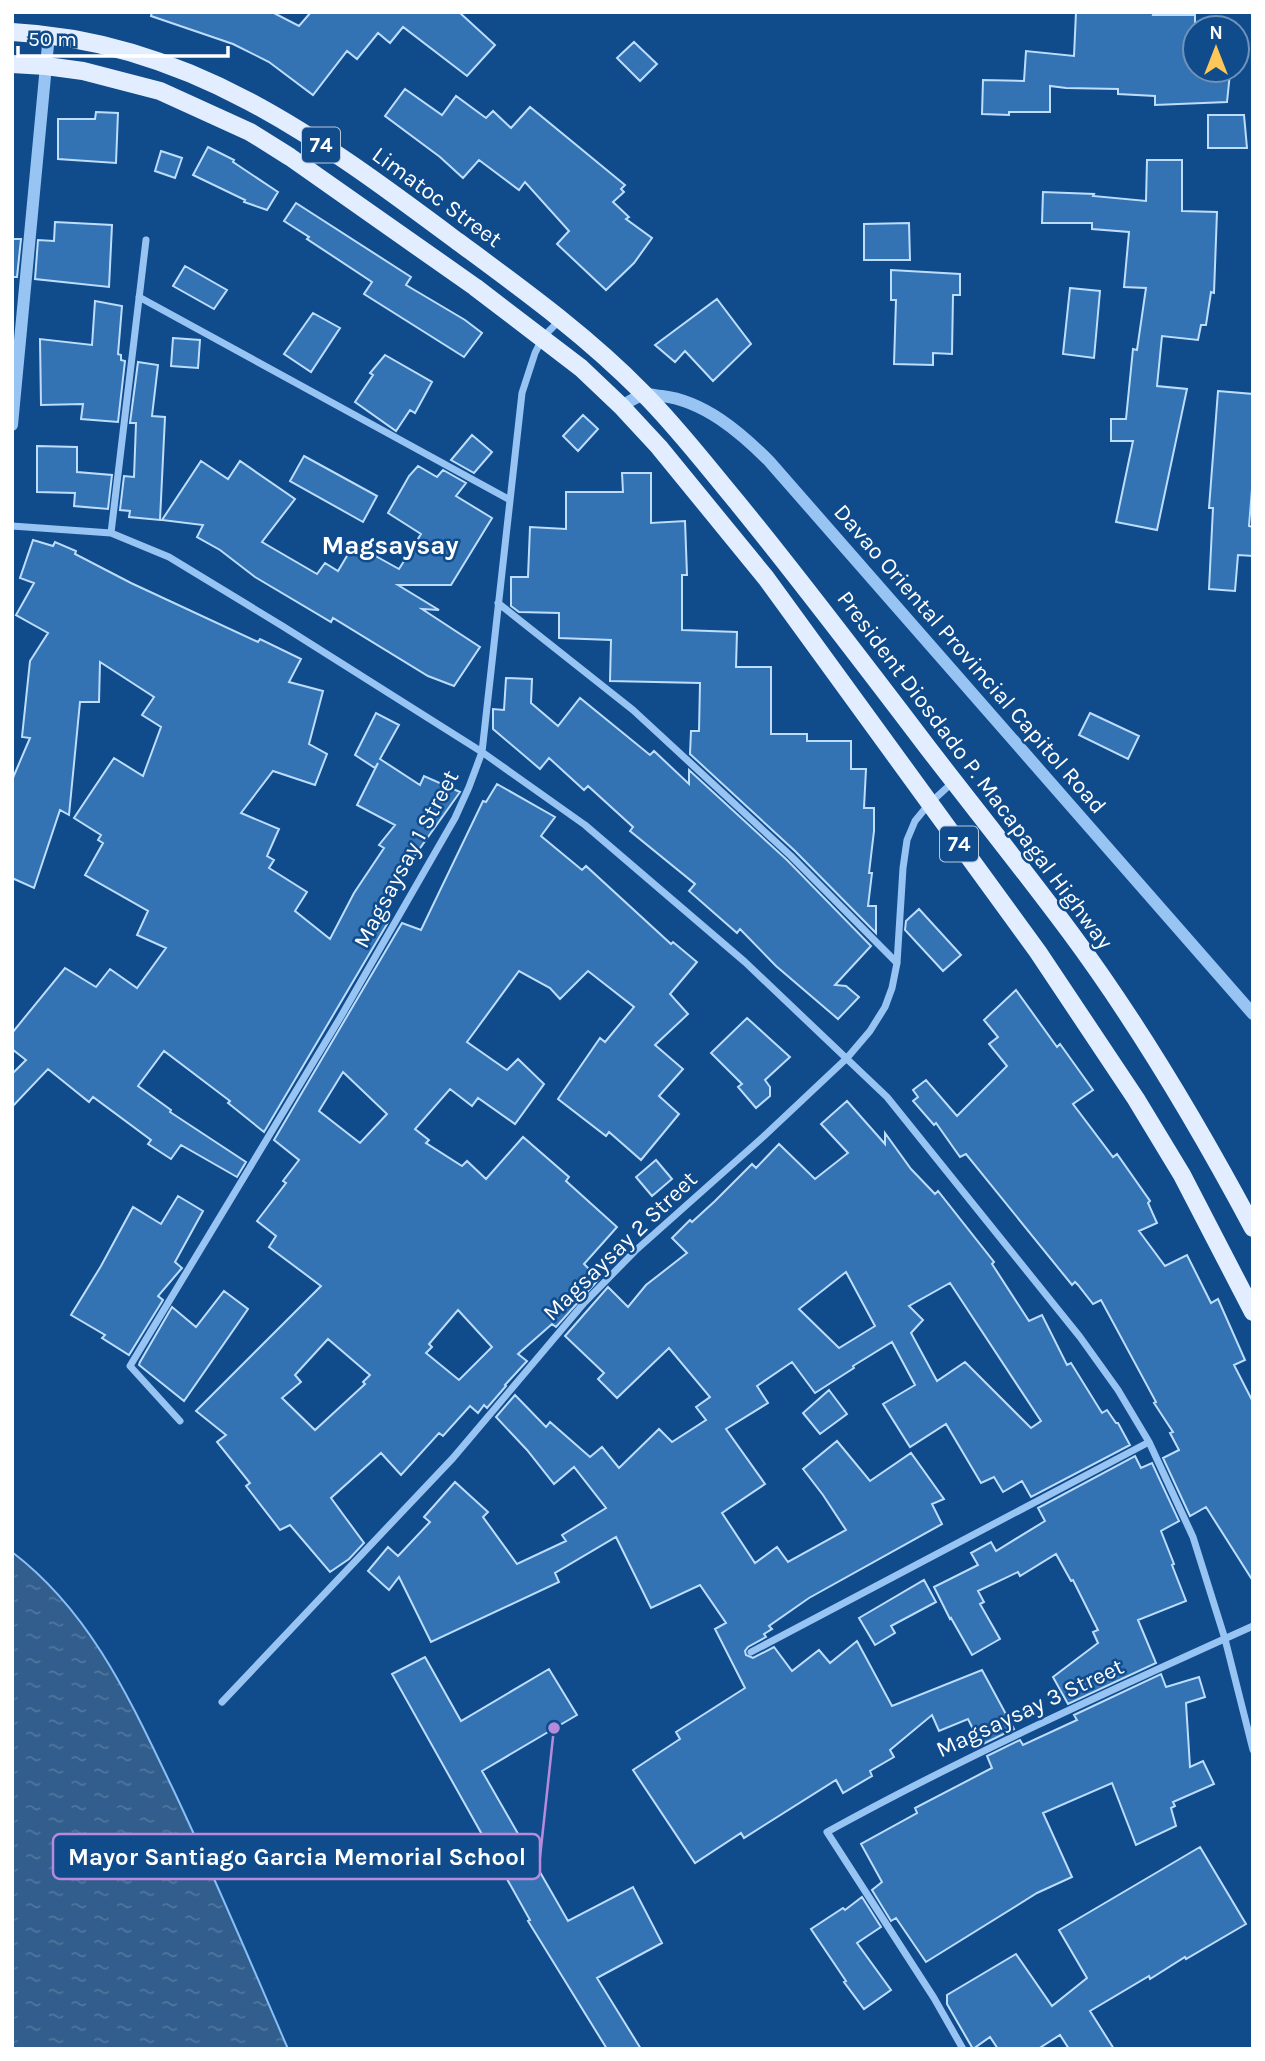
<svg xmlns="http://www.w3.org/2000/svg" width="1265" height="2061" viewBox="0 0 1265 2061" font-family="Karla,sans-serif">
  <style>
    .water { fill: url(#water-ripples); stroke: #88c0f6; stroke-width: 2 }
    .building { fill: #3473b3; stroke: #bdddfd; stroke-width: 2; fill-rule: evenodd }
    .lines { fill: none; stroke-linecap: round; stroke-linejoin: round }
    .minor { stroke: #97c4f2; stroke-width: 7 }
    .tertiary { stroke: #97c4f2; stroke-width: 12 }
    .primary { stroke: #e2eeff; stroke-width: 18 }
    .labels { text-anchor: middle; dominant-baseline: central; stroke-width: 5; stroke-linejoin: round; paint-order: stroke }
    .shield { fill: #104b8c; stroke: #b7c9dc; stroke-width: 2 }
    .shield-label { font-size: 21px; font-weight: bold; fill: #fff }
    .street-label { font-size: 23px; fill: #fff; stroke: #104b8c }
    .quarter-label { font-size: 26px; font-weight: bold; fill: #fff; stroke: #104b8c }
    .leader { fill: none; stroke: #b68bdc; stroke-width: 2.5 }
    .callout-dot { fill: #b68bdc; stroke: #104b8c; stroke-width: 2.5 }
    .callout { fill: #104b8c; stroke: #b68bdc; stroke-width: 2.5 }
    .callout-label { font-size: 24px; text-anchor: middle; font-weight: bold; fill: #fff }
  </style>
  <defs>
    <pattern id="water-ripples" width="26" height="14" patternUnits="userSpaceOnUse" patternTransform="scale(1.75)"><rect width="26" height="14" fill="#315e8d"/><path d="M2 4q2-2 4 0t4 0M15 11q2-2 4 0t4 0" fill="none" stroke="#50769e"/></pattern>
  </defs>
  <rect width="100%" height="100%" fill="#104b8c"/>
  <!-- water -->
  <path class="water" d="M12 1552C91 1612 130 1700 172 1787 213 1873 250 1961 288 2049H12Z"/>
  <!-- building -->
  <path class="building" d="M152 12H272L299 26 311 12H459L495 45 467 76 403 27 390 43 378 33 357 59 347 51 313 95 269 62 233 44 151 16Z
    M1076 12H1154L1153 15H1195V70L1230 73 1227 102 1155 105V96L1118 94V89L1066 88 1050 86V112H1009V115L982 114 983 80 1024 81 1026 51 1074 56Z
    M634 42 657 64 640 81 617 58Z
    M405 89 442 115 456 96 486 118 493 111 511 128 530 107 625 185 621 189 624 192 613 202 629 217 626 219 652 238 634 263 606 290 557 244 569 231 525 182 519 190 479 160 463 178 440 157 385 116Z
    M96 112 118 113 116 163 58 159V119H95Z
    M1208 115H1244L1247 148H1208Z
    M208 147 234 160 233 162 278 192 267 210 244 202 245 200 193 175Z
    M161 151 182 158 175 178 155 171Z
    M1147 160H1182V211L1217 212 1214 293 1211 292 1206 325H1201L1198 340 1162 336 1157 386 1187 389 1157 530 1116 522 1133 441H1111V419H1126L1133 349 1137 350 1146 288 1124 287 1129 232 1092 229V223H1042L1043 192 1094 194 1093 196 1146 201Z
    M296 203 411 277 406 285 465 320 482 333 464 357 364 294 372 282 307 239 309 237 284 221Z
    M55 222 112 225 109 287 35 279 38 240 54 241Z
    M909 223 910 260H864V224Z
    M12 239H21L17 277H12Z
    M185 266 227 290 214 309 173 286Z
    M891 270 960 274V295H953L952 354 933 353V365L894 364 896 300H891Z
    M1070 288 1100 291 1094 358 1063 354Z
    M717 299 751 344 713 381 685 351 675 362 655 345Z
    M95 301 122 306 118 354 121 355V360L125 361 118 422 81 419 83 404 41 405 40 339 92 345Z
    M313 313 340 328 311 372 284 354Z
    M173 338 200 340 198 368 171 366Z
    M385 355 432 382 415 413 410 410 396 431 355 402 373 375 370 373Z
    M138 362 158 365 152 416 165 417 160 520 129 517 130 511 120 510 124 476 134 477 136 423H130Z
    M1218 391 1253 394V477L1249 526 1253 527V556L1238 555 1235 591 1209 589 1213 508H1209Z
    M583 415 598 429 578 451 563 436Z
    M472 435 492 452 474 473 451 460Z
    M37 446 77 447V472L112 475 108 509 74 506 75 493 37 492Z
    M304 456 377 496 363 522 290 481Z
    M201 461 228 479 240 461 295 499 262 542 317 574 325 563 338 571 354 544 399 569 421 534 388 513 409 476 418 466 437 477 443 470 466 483 456 496 492 518 451 585H398L439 610 422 609 480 647 454 686 428 676 333 618 331 622 255 577 220 550 197 537 203 525 162 520Z
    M622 473H651V523L685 521 687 575H682V630L737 632 736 667H771V734H807V741H851V769H866L864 808H874V831L869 873H872L868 906H876V933L795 851 690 754 691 731H699L700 683 610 681 611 640 559 638V613L519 612 511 606V577H528L530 527 566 529V492H623Z
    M33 540 53 546 55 542 76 551 75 554 131 583 258 642 260 639 301 659 289 682 323 691 309 744 327 754 315 785 273 771 241 813 279 829 267 856 274 860 269 868 307 892 295 911 330 939 354 893 384 848 379 845 395 825 357 805 378 763 375 768 355 755 376 713 399 725 380 759 420 785 424 776 460 792 374 913 390 919 264 1132 228 1103 230 1101 164 1051 138 1086 171 1110 170 1112 246 1162 237 1177 181 1145 171 1159 148 1144 151 1140 93 1097 89 1102 48 1069 12 1107V1074L26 1060 12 1049V1033L65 968 96 987 110 969 137 988 166 948 137 935 148 911 85 875 103 843 98 840 101 835 74 818 114 758 143 776 161 727 142 715 154 697 100 662 99 702H80L69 815 60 810 34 888 12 878V780L30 738 22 737 30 661 48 633 16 615 34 583 20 578Z
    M506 678 532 679 531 703 558 726 580 698 650 755 654 751 689 784V770L787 860 871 946 835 985 846 986 859 997 838 1019 776 966 740 929 737 933 689 891 695 884 630 831 633 827 588 786 584 790 549 758 540 769 493 729V709L504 710Z
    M1090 713 1139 736 1128 759 1079 735Z
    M497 784 555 817 541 836 582 870 586 866 671 944 673 942 697 962 670 994 688 1014 655 1045 683 1069 659 1096 679 1114 641 1160 609 1132 606 1136 558 1099 600 1038 605 1042 634 1007 588 971 560 999 550 988 519 971 467 1042 507 1070 518 1059 544 1084 515 1124 478 1098 472 1106 450 1089 415 1129 429 1140 426 1143 462 1166 467 1161 486 1179 523 1137 569 1177 566 1181 617 1227 584 1264 599 1279 556 1327 552 1324 518 1354 527 1361 505 1385 506 1386 487 1408 484 1405 478 1413 470 1406 443 1436 439 1433 401 1475 381 1453 331 1498 364 1543 349 1559 330 1572 290 1525 280 1530 246 1486 250 1483 217 1442 226 1435 196 1411 321 1286 269 1247 276 1236 257 1221 286 1183 283 1181 299 1160 274 1140 402 923 421 930 483 801 486 802ZM343 1072 387 1114 360 1143 319 1111ZM458 1310 492 1347 459 1380 426 1353 432 1347 429 1344ZM328 1339 370 1375 363 1382 365 1384 315 1430 282 1398 301 1382 295 1375Z
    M919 909 961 955 943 971 905 930 906 921Z
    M1016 990 1057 1047 1060 1044 1093 1090 1073 1104 1113 1157 1117 1154 1150 1201 1148 1203 1157 1223 1139 1231 1165 1266 1187 1255 1211 1303 1218 1299 1245 1360 1234 1365 1253 1402V1581L1206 1507 1190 1516 1163 1458 1179 1450 1170 1433 1173 1432 1154 1403 1156 1402 1101 1300 1093 1304 1078 1285 1075 1282 1072 1285 966 1154 960 1157 936 1123 934 1125 913 1101 918 1097 913 1090 926 1080 957 1116 1007 1066 989 1044 998 1037 984 1020Z
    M747 1018 790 1057 765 1080 770 1087V1096L756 1108 738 1087 742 1084 711 1053Z
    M847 1101 885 1144V1133L911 1169 935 1194 938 1191 994 1262 992 1264 1029 1321 1042 1315 1067 1365 1071 1363 1102 1413 1107 1410 1116 1423H1118L1130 1445 1031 1497 1022 1481 1003 1492 994 1477 981 1483 946 1424 910 1447 883 1404 915 1385 892 1342 853 1366 854 1368 815 1393 792 1362 757 1386 768 1403 726 1429 765 1484 722 1513 755 1563 777 1547 788 1562 846 1530 823 1495 803 1469 837 1441 870 1481 911 1453 944 1499 932 1504 942 1524 809 1598 769 1626 772 1629 764 1634 766 1637 748 1647 745 1651 746 1655 753 1658 774 1647 792 1671 819 1650 830 1663 857 1641 892 1706 982 1670 1014 1729 981 1745 968 1719 939 1731 932 1715 890 1750 894 1757 870 1771 872 1776 843 1793 836 1780 744 1838 741 1833 695 1863 633 1770 680 1739 676 1732 745 1688 715 1629 726 1623 700 1585 651 1608 616 1537 555 1573 559 1582 431 1642 399 1577 389 1590 368 1571 388 1547 398 1556 430 1522 424 1517 455 1482 488 1512 483 1517 517 1564 566 1541 562 1535 606 1508 574 1467 554 1484 527 1450 496 1417 515 1395 546 1427 550 1422 590 1457 602 1447 619 1468 659 1429 672 1442 706 1420 696 1407 710 1397 669 1348 617 1398 598 1379 604 1373 565 1336 608 1287 628 1307 646 1285 687 1253 672 1238 690 1220 692 1222 715 1201 752 1164 756 1168 779 1144 815 1179 848 1153 821 1124ZM846 1272 875 1326 839 1348 799 1309ZM950 1283 1041 1421 1031 1428 965 1362 937 1381 911 1333 923 1320 909 1306Z
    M656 1160 672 1179 652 1196 636 1177Z
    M178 1196 203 1211 175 1262 182 1268 158 1296 163 1300 129 1355 102 1338 105 1335 71 1315 101 1266 133 1207 161 1224Z
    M224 1291 248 1309 184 1401 139 1365 140 1362 172 1307 196 1327Z
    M829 1390 847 1414 820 1434 803 1413Z
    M1135 1456 1141 1468 1152 1463 1179 1521 1161 1531 1174 1564 1172 1565 1186 1601 1138 1620 1156 1663 1068 1704 1053 1677 1098 1643 1093 1632 1098 1630 1073 1580 1071 1581 1056 1554 1020 1576 1018 1572 978 1591 984 1602 980 1604 1000 1639 972 1655 951 1618 950 1619 934 1587 978 1565 971 1553 991 1542 996 1551 1045 1521 1038 1508Z
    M924 1580 936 1602 891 1626 895 1633 875 1645 859 1618Z
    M425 1657 461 1721 549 1669 577 1715 482 1771 568 1921 633 1887 662 1943 597 1978 641 2049H607L528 1921 530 1920 392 1674Z
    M1161 1674 1166 1687 1199 1677 1205 1697 1186 1703 1190 1767 1203 1761 1214 1784 1173 1802 1175 1806 1171 1808 1176 1826 1136 1845 1112 1783 1043 1813 1072 1877 1037 1893 926 1962 896 1918 891 1921 872 1890 882 1882 861 1844 917 1813 915 1808 992 1768 987 1756 1020 1740 1023 1745 1077 1720 1074 1715Z
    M1200 1847 1246 1924 1186 1959 1185 1957 1150 1979 1149 1976 1090 2011 1114 2049H1069L1060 2035 1038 2049H998L990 2037 973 2049 947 2004V1995L1016 1954 1052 2006 1087 1978 1059 1930Z
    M862 1897 881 1927 857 1943 891 1990 864 2009 844 1982 846 1981 811 1929 843 1908 845 1910Z"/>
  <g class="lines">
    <!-- minor -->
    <path class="minor" d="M139 297 510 500
      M12 526 111 533 169 557 284 627 482 752 585 825 745 962 887 1097 1080 1337 1118 1390 1149 1442 1193 1537 1225 1639 1253 1750
      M111 533 146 240
      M498 603 633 710 791 856 897 963
      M180 1421 130 1366 340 1018 455 818 469 787 482 752 522 393 535 353 543 337 560 320
      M751 1652 1149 1442
      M222 1702 453 1458 584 1303 635 1251 763 1137 847 1058 870 1031 885 1007 892 988 897 963 903 868 907 840 915 821 929 804 953 782
      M963 2049 934 1998 827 1832C965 1756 1109 1691 1253 1626"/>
    <!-- tertiary -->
    <path class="tertiary" d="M621 406C628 403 638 395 646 394 651 394 657 396 662 396 704 401 740 432 769 461L1253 1014
      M12 425 49 34"/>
    <!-- primary -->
    <path class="primary" d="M12 32C189 41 320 139 457 241 522 289 586 335 643 393 677 427 706 465 736 501 802 582 865 665 928 748 975 809 1024 870 1070 932 1139 1025 1198 1125 1253 1228
      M12 64 46 66 83 71 160 91 250 132 290 157 475 287 581 368 621 406 659 447 766 578 1038 952 1136 1099 1182 1175 1253 1312"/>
  </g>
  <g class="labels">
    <!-- shield labels -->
    <g class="shield">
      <rect x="302" y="127.5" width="38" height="35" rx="5"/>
      <rect x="940" y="826.5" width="38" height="35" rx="5"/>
    </g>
    <g class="shield-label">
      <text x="321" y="145">74</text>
      <text x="959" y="844">74</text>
    </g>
    <!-- street labels -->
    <g class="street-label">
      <text transform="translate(437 197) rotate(36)">Limatoc Street</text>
      <text transform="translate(970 659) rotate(49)">Davao Oriental Provincial Capitol Road</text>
      <text transform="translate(975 770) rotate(53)">President Diosdado P. Macapagal Highway</text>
      <text transform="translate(406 859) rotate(-62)">Magsaysay 1 Street</text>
      <text transform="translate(620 1246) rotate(-44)">Magsaysay 2 Street</text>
      <text transform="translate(1030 1708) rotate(-25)">Magsaysay 3 Street</text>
    </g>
    <!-- quarter labels -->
    <g class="quarter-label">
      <text x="390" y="545">Magsaysay</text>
    </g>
  </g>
  <!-- callouts -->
  <path class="leader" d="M554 1728L540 1857"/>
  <circle class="callout-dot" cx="554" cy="1728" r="7"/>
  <rect class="callout" x="53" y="1834" width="487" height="45" rx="7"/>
  <g class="callout-label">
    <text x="297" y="1865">Mayor Santiago Garcia Memorial School</text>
  </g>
  <!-- border -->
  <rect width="1265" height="2061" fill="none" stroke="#ffffff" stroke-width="28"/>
  <!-- north arrow -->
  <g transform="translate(1216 49)"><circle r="33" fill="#104b8c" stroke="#7093ba" stroke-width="2"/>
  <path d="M0-5L12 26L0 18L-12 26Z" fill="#ffc758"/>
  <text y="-10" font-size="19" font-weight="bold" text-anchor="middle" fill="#ffffff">N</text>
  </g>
  <!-- scale -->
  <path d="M18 46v10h210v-10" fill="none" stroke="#ffffff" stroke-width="3.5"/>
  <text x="28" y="46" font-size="21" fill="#ffffff" stroke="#104b8c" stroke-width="5" paint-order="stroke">50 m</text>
</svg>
